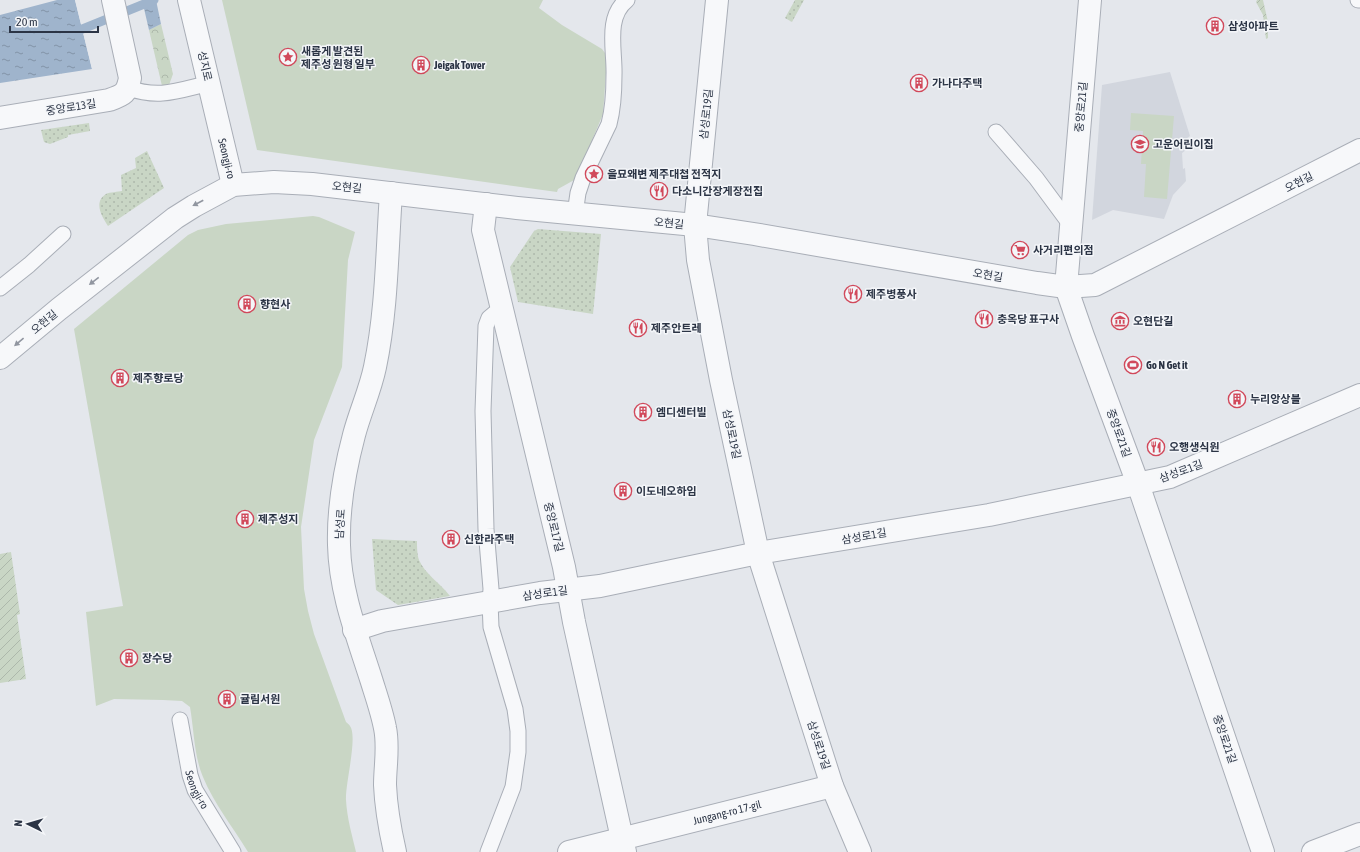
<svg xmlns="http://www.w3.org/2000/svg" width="1360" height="852" viewBox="0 0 1360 852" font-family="'Asap Condensed','Noto Sans KR',sans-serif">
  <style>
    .built { fill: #d2d6de }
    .grass { fill: url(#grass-dots) }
    .forest { fill: url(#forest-crowns) }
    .park { fill: #c9d6c5 }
    .garden { fill: url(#garden-furrows) }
    .water { fill: url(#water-ripples) }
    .pier { fill: #e4e7ec }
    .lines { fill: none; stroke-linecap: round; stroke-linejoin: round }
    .stream { stroke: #9fb4cc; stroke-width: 9 }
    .service-casing { stroke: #a9aeb7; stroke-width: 17 }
    .minor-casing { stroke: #a9aeb7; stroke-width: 24 }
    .tertiary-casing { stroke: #a9aeb7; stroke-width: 24 }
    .service { stroke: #f7f8fa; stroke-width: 15 }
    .minor { stroke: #f7f8fa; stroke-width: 22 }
    .tertiary { stroke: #f7f8fa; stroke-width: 22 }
    .oneway { fill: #9196a0 }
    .labels { text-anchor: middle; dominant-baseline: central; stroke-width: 3; stroke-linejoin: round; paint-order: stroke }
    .poi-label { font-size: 11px; font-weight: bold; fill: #2b3445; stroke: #f4f6f9; text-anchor: start }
    .street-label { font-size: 11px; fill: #2b3445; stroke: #f4f6f9 }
  </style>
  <defs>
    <pattern id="grass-dots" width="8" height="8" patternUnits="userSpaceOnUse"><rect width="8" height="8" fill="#c9d6c5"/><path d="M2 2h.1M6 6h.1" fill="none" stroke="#adb8ab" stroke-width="1.8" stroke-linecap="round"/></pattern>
    <pattern id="forest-crowns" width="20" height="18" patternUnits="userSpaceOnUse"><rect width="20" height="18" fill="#c9d6c5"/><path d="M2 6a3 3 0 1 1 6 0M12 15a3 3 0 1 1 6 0" fill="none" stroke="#adb8ab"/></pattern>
    <pattern id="garden-furrows" width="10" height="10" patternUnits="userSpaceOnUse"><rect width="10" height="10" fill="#c9d6c5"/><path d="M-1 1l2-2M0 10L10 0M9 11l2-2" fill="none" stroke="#adb8ab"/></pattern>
    <pattern id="water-ripples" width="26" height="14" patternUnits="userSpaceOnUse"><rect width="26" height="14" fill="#9fb4cc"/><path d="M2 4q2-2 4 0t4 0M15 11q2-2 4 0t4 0" fill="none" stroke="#8293a7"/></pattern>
  </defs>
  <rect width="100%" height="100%" fill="#e4e7ec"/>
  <!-- built -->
  <path class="built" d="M1170 72 1190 136 1181 142 1186 150 1182 153 1183 169 1185 168 1186 181 1173 195 1164 219 1113 210 1092 220 1102 85Z"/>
  <!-- grass -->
  <path class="grass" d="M795 0H804L792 22 785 18Z
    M89 123 90 131 68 135V137L50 144 44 142 41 130Z
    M147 151 164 188 108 226C102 217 93 202 106 194 110 192 118 192 122 191L121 175 136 168 135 158Z
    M538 229 601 234 593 314 518 302 510 267 534 231Z
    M372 539 417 541C417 546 417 554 419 560 425 574 440 583 450 596L398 605 376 590Z"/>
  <!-- forest -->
  <path class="forest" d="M161 24 173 74 169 85 162 86 149 30Z"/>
  <!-- park -->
  <path class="park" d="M222 0H543L539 8 562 25 602 49 605 53 607 59 603 114 576 179 558 189 557 192 257 150Z
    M1131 113 1174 116 1167 199 1144 197 1146 164H1141L1143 131 1130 130Z
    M313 216 319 217 355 232 348 260 342 367 314 440 301 527 304 589 308 611 314 634 346 722C347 723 349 724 350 726 358 737 345 784 346 800 347 818 352 835 356 852H248C233 827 214 804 203 777 194 756 194 730 190 707L182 701 163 700 114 699 96 706 86 612 123 606 74 329 188 235 198 230 226 224Z"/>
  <!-- garden -->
  <path class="garden" d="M1257 0H1263L1268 22V38L1266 39 1263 15 1256 2Z
    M11 552 20 614 17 615 26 679 0 683V554Z"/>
  <!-- water -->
  <path class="water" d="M57 0H75L92 69 0 83V15Z
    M142 0H156L161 24 149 30Z"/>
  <!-- pier -->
  <path class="pier" d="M75 0H77L94 69H92Z"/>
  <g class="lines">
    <!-- stream -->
    <path class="stream" d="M72 32 80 30 154 0"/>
    <defs>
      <g id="service">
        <path d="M1358 0H1360"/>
        <path d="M128 88C157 98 174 92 202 85"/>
        <path d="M996 132 1036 178 1070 224"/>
        <path d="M575 214 578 193 583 178 609 124C613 109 614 91 614 75 615 51 605 17 627 0"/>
        <path d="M0 288 29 265 63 234"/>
        <path id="s1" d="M180 720 190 775 195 790 233 852"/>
        <path d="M488 852 513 787 518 752V731L515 709 491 627 490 602 491 589 486 529 483 411 486 326 489 318 501 308"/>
      </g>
      <g id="minor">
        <path d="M717 0 695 225 698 260 721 380 758 553 832 786 860 852"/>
        <path d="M1090 0 1066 287 1083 336 1138 484 1263 852"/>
        <path d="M0 118 109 100C123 95 127 94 130 78L113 0"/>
        <path d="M486 204 483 230 564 567 574 622 625 852"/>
        <path d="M0 358 59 309 175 218 194 206 233 185 274 182 312 184 517 208 695 225 754 234 1037 283 1066 287 1095 285 1360 150"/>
        <path d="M354 630 382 621 540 593 600 586 758 553 989 515 1170 477 1360 395"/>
        <path id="s2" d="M569 852 832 786"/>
        <path d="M1313 852 1360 834"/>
      </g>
      <g id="tertiary">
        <path id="s3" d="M189 0 233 185"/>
        <path d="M391 193C387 250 387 310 375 367 370 391 360 412 354 435 345 469 338 510 339 545 340 592 357 635 371 679 376 695 382 712 385 728 389 747 385 766 385 785 386 808 390 830 395 852"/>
      </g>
    </defs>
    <!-- service casing -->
    <use href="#service" class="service-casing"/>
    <!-- minor casing -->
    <use href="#minor" class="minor-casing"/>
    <!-- tertiary casing -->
    <use href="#tertiary" class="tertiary-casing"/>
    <!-- service -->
    <use href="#service" class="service"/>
    <!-- minor -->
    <use href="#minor" class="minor"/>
    <!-- tertiary -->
    <use href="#tertiary" class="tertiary"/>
  </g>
  <!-- one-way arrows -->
  <defs><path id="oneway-solid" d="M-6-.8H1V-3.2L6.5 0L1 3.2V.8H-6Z"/></defs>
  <g class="oneway">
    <use href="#oneway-solid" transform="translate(198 203) rotate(152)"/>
    <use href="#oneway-solid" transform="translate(94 281) rotate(142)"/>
    <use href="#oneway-solid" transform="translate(19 342) rotate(140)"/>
  </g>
  <!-- icons -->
  <defs>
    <symbol id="building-ring" viewBox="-11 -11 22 22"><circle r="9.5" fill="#f4f6f9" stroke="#d1495b" stroke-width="1.5"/><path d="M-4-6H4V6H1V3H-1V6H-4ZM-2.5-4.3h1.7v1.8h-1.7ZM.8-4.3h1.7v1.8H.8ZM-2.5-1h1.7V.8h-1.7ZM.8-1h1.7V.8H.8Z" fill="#d1495b"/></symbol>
    <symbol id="sight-ring" viewBox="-11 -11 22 22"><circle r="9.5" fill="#f4f6f9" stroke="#d1495b" stroke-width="1.5"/><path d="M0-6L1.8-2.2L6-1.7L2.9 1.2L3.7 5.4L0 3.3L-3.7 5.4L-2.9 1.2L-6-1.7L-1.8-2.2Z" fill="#d1495b"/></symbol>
    <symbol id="school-ring" viewBox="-11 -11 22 22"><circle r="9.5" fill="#f4f6f9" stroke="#d1495b" stroke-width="1.5"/><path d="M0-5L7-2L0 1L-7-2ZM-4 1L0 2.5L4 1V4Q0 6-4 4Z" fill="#d1495b"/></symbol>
    <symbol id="restaurant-ring" viewBox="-11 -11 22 22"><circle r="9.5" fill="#f4f6f9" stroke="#d1495b" stroke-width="1.5"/><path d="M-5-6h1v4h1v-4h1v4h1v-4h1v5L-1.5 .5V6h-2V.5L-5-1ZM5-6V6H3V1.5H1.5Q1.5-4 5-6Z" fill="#d1495b"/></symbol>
    <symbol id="supermarket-ring" viewBox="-11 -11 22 22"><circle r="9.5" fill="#f4f6f9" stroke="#d1495b" stroke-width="1.5"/><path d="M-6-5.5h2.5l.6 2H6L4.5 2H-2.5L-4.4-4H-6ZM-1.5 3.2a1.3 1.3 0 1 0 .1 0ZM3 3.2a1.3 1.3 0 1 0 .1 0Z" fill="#d1495b"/></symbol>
    <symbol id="museum-ring" viewBox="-11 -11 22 22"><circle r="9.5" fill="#f4f6f9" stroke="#d1495b" stroke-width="1.5"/><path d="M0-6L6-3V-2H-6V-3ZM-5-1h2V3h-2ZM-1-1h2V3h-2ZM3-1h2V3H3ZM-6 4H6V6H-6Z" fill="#d1495b"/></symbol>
    <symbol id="stadium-ring" viewBox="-11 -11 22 22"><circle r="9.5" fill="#f4f6f9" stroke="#d1495b" stroke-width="1.5"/><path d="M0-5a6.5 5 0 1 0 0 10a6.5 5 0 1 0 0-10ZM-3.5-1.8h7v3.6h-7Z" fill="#d1495b"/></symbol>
  </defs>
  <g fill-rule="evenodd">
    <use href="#building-ring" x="1205" y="16" width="20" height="20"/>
    <use href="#sight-ring" x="278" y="47" width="20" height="20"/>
    <use href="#building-ring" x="411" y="55" width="20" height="20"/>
    <use href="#building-ring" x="909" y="73" width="20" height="20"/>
    <use href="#school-ring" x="1130" y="134" width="20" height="20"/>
    <use href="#sight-ring" x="584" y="164" width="20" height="20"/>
    <use href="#restaurant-ring" x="649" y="181" width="20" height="20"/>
    <use href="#supermarket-ring" x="1010" y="240" width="20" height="20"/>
    <use href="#restaurant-ring" x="843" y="284" width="20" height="20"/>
    <use href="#building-ring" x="237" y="294" width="20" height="20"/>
    <use href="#restaurant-ring" x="974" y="309" width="20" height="20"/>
    <use href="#museum-ring" x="1110" y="311" width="20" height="20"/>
    <use href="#restaurant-ring" x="628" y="318" width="20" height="20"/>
    <use href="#stadium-ring" x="1123" y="355" width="20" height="20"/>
    <use href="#building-ring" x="110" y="368" width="20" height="20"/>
    <use href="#building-ring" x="1227" y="389" width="20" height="20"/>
    <use href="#building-ring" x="633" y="402" width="20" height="20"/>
    <use href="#restaurant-ring" x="1146" y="437" width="20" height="20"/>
    <use href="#building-ring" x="613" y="481" width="20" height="20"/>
    <use href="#building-ring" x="235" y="509" width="20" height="20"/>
    <use href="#building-ring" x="441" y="529" width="20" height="20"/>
    <use href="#building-ring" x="119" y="648" width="20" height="20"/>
    <use href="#building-ring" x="217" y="689" width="20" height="20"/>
  </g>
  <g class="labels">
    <!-- poi labels -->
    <g class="poi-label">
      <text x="1228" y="26">삼성아파트</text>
      <text x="301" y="51">새롭게 발견된<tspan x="301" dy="13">제주성 원형 일부</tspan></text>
      <text x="434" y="65">Jeigak Tower</text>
      <text x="932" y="83">가나다주택</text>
      <text x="1153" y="144">고운어린이집</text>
      <text x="607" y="174">을묘왜변 제주대첩 전적지</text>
      <text x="672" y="191">다소니간장게장전집</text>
      <text x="1033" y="250">사거리편의점</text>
      <text x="866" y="294">제주병풍사</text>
      <text x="260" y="304">향현사</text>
      <text x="997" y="319">충옥당 표구사</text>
      <text x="1133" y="321">오현단길</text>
      <text x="651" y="328">제주안트레</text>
      <text x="1146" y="365">Go N Get it</text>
      <text x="133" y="378">제주향로당</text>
      <text x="1250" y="399">누리앙상블</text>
      <text x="656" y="412">엠디센터빌</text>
      <text x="1169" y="447">오행생식원</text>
      <text x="636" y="491">이도네오하임</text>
      <text x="258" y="519">제주성지</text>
      <text x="464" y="539">신한라주택</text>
      <text x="142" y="658">장수당</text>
      <text x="240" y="699">귤림서원</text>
    </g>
    <!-- street labels -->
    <g class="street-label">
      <text transform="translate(205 66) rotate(77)">성지로</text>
      <text transform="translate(71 107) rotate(-9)">중앙로13길</text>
      <text transform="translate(1081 107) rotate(-85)">중앙로21길</text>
      <text transform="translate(706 114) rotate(-84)">삼성로19길</text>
      <text stroke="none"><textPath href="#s3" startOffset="163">Seongji-ro</textPath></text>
      <text transform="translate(1299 182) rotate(-27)">오현길</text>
      <text transform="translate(347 187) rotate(6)">오현길</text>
      <text transform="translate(669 223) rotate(6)">오현길</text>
      <text transform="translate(988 275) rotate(10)">오현길</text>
      <text transform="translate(44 322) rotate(-40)">오현길</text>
      <text transform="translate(1119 433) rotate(70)">중앙로21길</text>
      <text transform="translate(732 434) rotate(78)">삼성로19길</text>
      <text transform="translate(1181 471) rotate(-20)">삼성로1길</text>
      <text transform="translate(340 524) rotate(-86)">남성로</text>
      <text transform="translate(554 527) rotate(76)">중앙로17길</text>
      <text transform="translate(864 536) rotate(-10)">삼성로1길</text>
      <text transform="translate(545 593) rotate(-8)">삼성로1길</text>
      <text transform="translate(1225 739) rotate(71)">중앙로21길</text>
      <text transform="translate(819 745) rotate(72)">삼성로19길</text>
      <text stroke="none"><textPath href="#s1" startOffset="72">Seongji-ro</textPath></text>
      <text stroke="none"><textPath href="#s2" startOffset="163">Jungang-ro 17-gil</textPath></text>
    </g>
  </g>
  <!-- north arrow -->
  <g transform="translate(28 824) rotate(275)" stroke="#f4f6f9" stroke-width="3" paint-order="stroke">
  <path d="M0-3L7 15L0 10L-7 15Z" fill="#2b3445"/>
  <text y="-6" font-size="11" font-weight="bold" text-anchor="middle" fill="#2b3445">N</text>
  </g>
  <!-- scale -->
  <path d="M10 26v6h88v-6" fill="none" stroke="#2b3445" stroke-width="2"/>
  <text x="16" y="26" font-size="12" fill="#2b3445" stroke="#f4f6f9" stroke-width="3" paint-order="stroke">20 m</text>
</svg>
